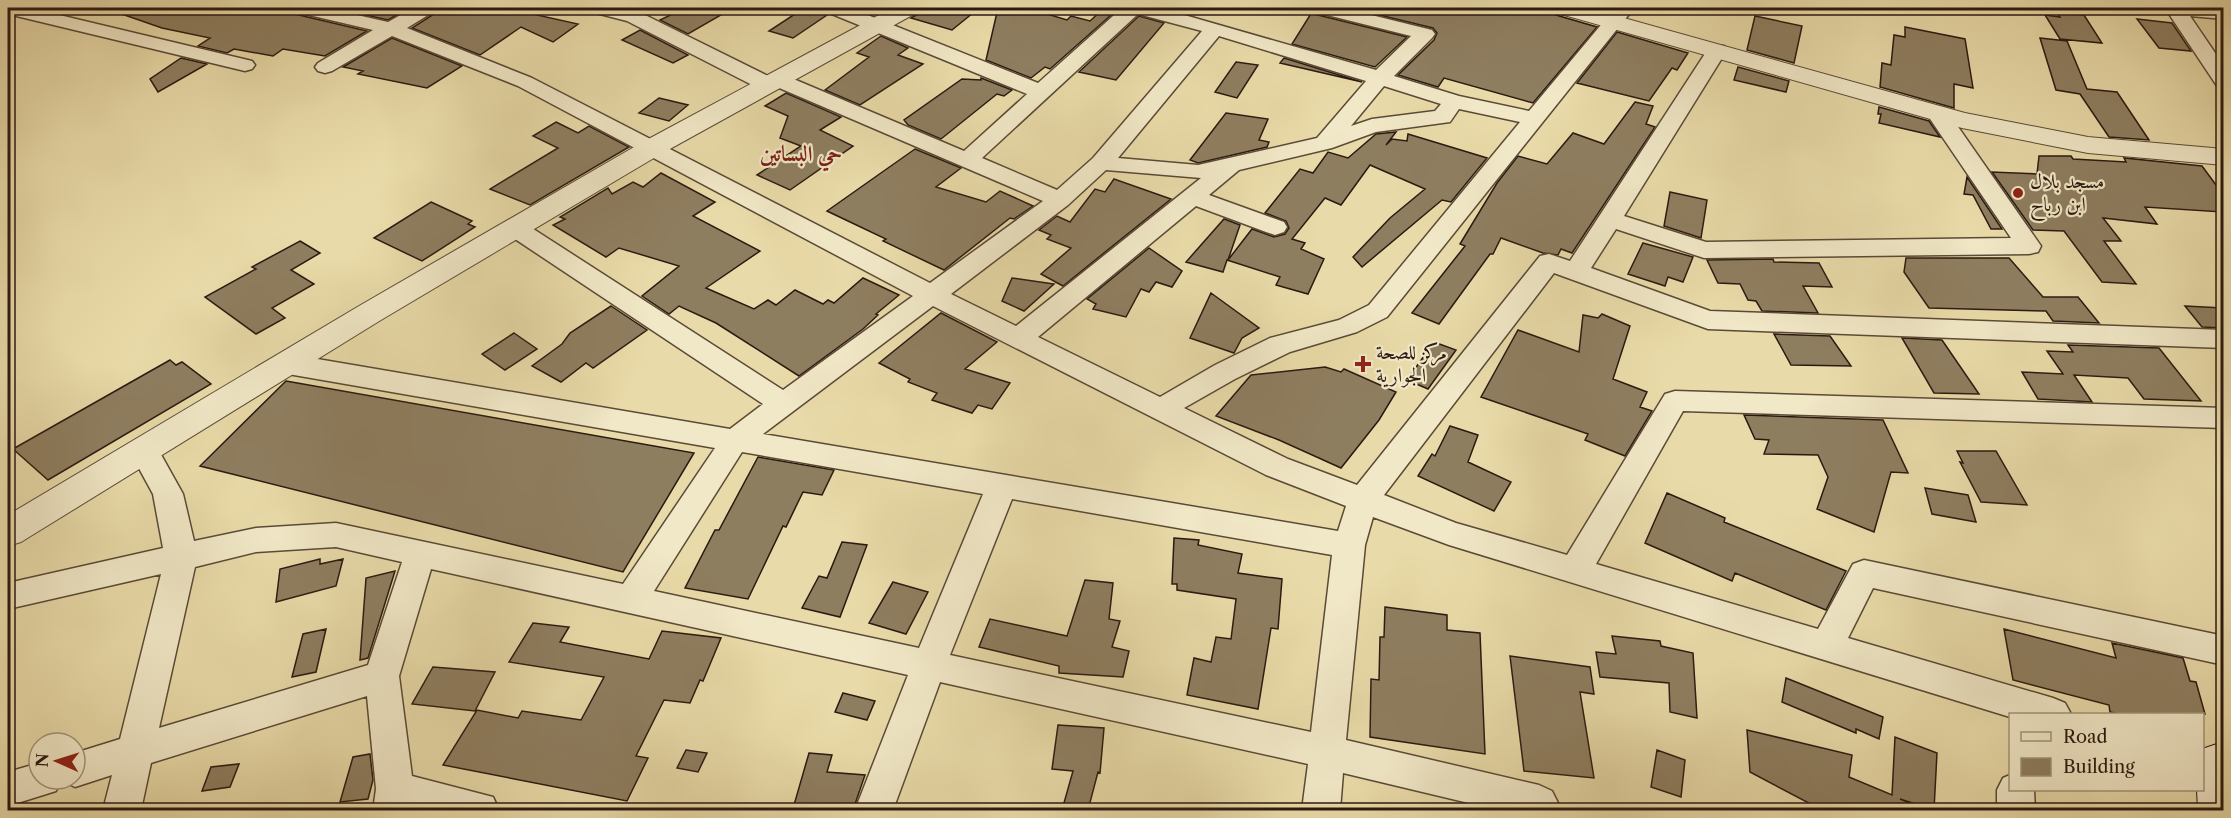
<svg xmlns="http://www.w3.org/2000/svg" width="2231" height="818" viewBox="0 0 2231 818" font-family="'Libre Caslon Text',Amiri,serif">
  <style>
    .building { fill: #8e7e60; stroke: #2b1911; stroke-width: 1.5 }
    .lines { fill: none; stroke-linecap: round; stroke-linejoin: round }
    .minor-casing { stroke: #5a4a37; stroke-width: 3 }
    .tertiary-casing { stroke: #5a4a37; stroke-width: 2 }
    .secondary-casing { stroke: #2b1911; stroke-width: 2 }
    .minor { fill: #f1e8c7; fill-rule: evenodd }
    .tertiary { fill: #f1e8c7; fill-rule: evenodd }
    .secondary { fill: #f1e8c7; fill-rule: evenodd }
    .poi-dot { fill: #8f2418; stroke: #f1e8c7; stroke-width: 2 }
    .labels { text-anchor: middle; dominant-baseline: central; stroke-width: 4.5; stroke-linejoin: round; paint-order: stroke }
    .poi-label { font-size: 20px; fill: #2b1911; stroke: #f1e8c7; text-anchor: start }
    .far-district-label { font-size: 22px; font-weight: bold; fill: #7a1f14; stroke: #f1e8c7 }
  </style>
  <rect width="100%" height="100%" fill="#e9dba9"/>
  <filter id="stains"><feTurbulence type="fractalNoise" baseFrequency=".00333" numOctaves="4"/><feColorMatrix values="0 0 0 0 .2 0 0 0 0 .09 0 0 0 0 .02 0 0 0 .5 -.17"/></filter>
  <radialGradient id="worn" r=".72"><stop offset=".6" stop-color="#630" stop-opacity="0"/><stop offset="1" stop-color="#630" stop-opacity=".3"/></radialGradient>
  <!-- building -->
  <path class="building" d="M114 8H292L295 14 367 31 325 56 283 49 273 56 234 49 227 53 198 46 210 38 162 28 113 11Z
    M334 8H409L388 20Z
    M437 8H506L578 24 553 42 521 27 480 55 412 28 434 14Z
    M685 8H733L688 34 660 20Z
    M804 8H823L827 15 793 38 769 31Z
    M921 8H979L952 30 911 18 918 14Z
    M998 8H1027L1067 20 1071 16 1090 21 1104 8H1119L1050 69 1045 67 1031 78 986 60Z
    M1350 8H1552L1551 11 1556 15 1597 27 1533 103 1444 78 1438 87 1398 75 1434 40 1437 33 1433 28Z
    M1312 12 1314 14 1407 37 1375 67 1292 44Z
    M2057 12 2084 15 2102 43 2060 39 2045 15 2060 17Z
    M1139 16 1164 23 1116 80 1079 72Z
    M1755 16 1802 26 1794 63 1747 50Z
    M2137 19 2172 23 2191 51 2159 48Z
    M1905 27 1965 39 1973 88 1954 84V108L1880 87 1882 63 1891 65 1894 35 1905 37Z
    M640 30 688 55 673 63 622 40Z
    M1617 32 1688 53 1677 70 1672 68 1649 101 1577 83Z
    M881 36 908 48 898 55 923 64 860 105 825 90 869 57 857 53Z
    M392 38 462 66 427 88 358 74 363 71 343 67Z
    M2040 38 2067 41 2087 89 2117 92 2149 140 2109 137 2080 94 2056 90Z
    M181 58 207 64 158 92 150 79Z
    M1284 58 1362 82 1280 63Z
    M1236 62 1258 65 1237 98 1215 92Z
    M1738 67 1789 81 1786 92 1734 80Z
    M981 78 1012 90 1004 96 997 94 941 139 908 125 904 120 962 79 981 80Z
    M786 93 841 117 820 130 853 146 790 190 757 175 801 146 780 138 788 116 765 106Z
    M659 98 688 105 669 121 639 113Z
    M1635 102 1653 106 1646 124 1655 127 1572 253 1561 249 1558 255 1543 253 1501 238 1493 254H1490L1439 324 1412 313 1465 246 1460 244 1497 183 1518 156 1547 164 1573 133 1604 144Z
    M1879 107 1929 121 1940 137 1879 123 1881 114H1878Z
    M1226 113 1268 119 1259 140 1269 142 1267 147 1198 163 1190 160Z
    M556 122 578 133 589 126 629 147 530 205 490 189 558 148 533 136Z
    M1396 132 1386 145 1392 139 1407 141 1408 134 1487 158 1451 202 1442 200 1362 267 1353 257 1390 218 1425 189 1370 165 1341 205 1325 198 1292 239 1305 243 1301 249 1324 259 1308 294 1276 285 1280 277 1227 260 1223 272 1186 262 1224 219 1240 225 1228 260 1252 229 1274 237 1285 234 1289 228 1286 221 1265 213 1300 169 1313 173 1328 152 1348 158 1376 134Z
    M915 149 961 168 936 187 986 202 1000 191 1033 206 1014 219 1010 218 944 270 883 241 886 239 827 211Z
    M2039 156H2071L2073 159 2126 162 2124 158 2202 166 2219 189 2223 190V212L2145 207 2157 224 2103 218 2121 241H2104L2136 284 2102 282 2064 231 2033 230 1992 172 2037 174Z
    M661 173 715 202 693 216 760 251 706 288 754 309 768 300 776 305 795 290 823 304 828 300 834 303 863 278 899 295 876 314 878 315 863 329 799 376 716 323 679 306 669 314 642 296 679 266 619 248 606 257 553 225 565 219 560 217 608 188 612 194 633 182 643 187Z
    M1967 177 2002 229H1991L1973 195 1964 194Z
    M1114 179 1171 199 1063 286 1041 274 1071 248 1047 239 1051 235 1039 230 1057 216 1070 222 1095 189 1105 192Z
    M1670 192 1707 200 1701 238 1664 226Z
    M431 202 472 221 468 224 475 227 422 261 374 238Z
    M300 241 320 253 291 270 314 284 272 308 285 318 256 334 205 297 256 269 252 267Z
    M1643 243 1693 257 1683 282 1668 277 1665 286 1628 274Z
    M1149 248 1182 271 1172 287 1156 282 1149 292 1141 289 1126 317 1093 309 1096 304 1087 299Z
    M1906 258H2009L2043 297H2078L2099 323 2053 321 2046 311 1929 308 1904 272Z
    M1773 259 1774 262 1819 263 1832 287 1803 286 1818 313 1762 311 1756 301 1748 300 1740 284 1718 283 1707 260Z
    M1012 278 1054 284 1024 311 1002 301Z
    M1211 293 1259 328 1242 338 1234 353 1190 338Z
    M611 306 647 330 593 368 586 363 561 382 532 366 562 344 570 333Z
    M2185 306 2223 308V328L2202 327Z
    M941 313 997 342 965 369 1010 383 992 409 978 405 972 413 932 400 937 393 908 382 910 379 879 363Z
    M1602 314 1630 326 1613 379 1647 392 1640 407 1652 411 1625 456 1585 440 1588 434 1481 397 1518 330 1579 352 1583 315 1598 318Z
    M514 333 537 349 505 370 482 354Z
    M1774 334 1830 336 1851 366 1791 365Z
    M1902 338 1942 340 1979 394 1934 393Z
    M1434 342 1456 350 1428 389 1407 380Z
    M2068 345 2159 348 2201 401 2144 399 2128 378 2074 375 2092 402 2038 399 2022 372 2063 374 2047 351 2073 352Z
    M170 360 176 365 182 362 211 384 48 480 13 449Z
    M1325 367 1341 372 1344 369 1396 392 1379 420 1341 468 1279 440 1216 416 1251 375Z
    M286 381 694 453 623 572 200 466Z
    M1744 415 1883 420 1908 473 1891 472 1874 532 1817 509 1828 477 1818 455 1764 454 1769 440 1755 439Z
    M1450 426 1478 435 1468 462 1511 482 1494 511 1418 476 1432 454 1435 456Z
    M1957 451H1996L2027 505 1981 502 1960 462 1963 463Z
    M758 457 834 470 822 495 803 492 786 527 783 526 748 599 685 588 715 530H719Z
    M1925 488 1968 495 1976 522 1932 514Z
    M1667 493 1725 518 1724 522 1846 571 1826 610 1735 573 1732 581 1645 543Z
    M1174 538 1199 540 1198 545 1242 554 1238 573 1282 579 1278 629 1271 628 1258 709 1187 695 1194 658 1211 662 1216 637 1231 639 1236 599 1177 590V584H1172Z
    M842 542 867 545 840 617 802 608 819 576 827 578Z
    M320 559V564L343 559 336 586 276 602 280 569Z
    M395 571 368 658 360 660 366 578Z
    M1085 580 1113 583 1109 619 1120 621 1112 647 1129 651 1123 677 1059 673V666L979 647 990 619 1067 636Z
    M893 582 928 592 906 634 869 623Z
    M1385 607 1447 615V630L1480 633 1485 754 1370 737 1371 679 1379 680 1380 637H1384Z
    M533 623 569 627 560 642 649 659 662 631 721 638 703 681 700 680 690 703 664 700 636 756 648 758 627 801 443 765 477 710 518 718 522 711 581 720 604 677 509 662Z
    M326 629 316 672 292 677 303 634Z
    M2004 629 2116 658 2112 643 2183 658 2190 681 2196 682 2205 714H2120L2110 712 2109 705 2013 680Z
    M1612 636 1660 641 1661 646 1693 653 1697 718 1670 712 1669 683 1600 677 1596 652 1616 654Z
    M1510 656 1590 667 1594 694 1580 692 1594 778 1524 771Z
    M433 667 495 672 475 711 412 704Z
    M1786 678 1883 717 1879 739 1856 729V733L1782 702Z
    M843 693 875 701 867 720 835 712Z
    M1058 725 1104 728 1100 773 1098 772 1088 810H1062L1073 771 1052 769Z
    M1747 730 1852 755 1849 777 1892 795 1895 737 1937 753 1934 810 1900 799 1927 810H1822L1750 772Z
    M686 750 707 753 698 772 677 768Z
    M1657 750 1685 760 1681 797 1651 787Z
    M809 753 832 755 827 772 865 775 853 810 794 805Z
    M370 754 373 780 368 799 340 802 353 757Z
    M239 764 230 787 202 791 211 767Z"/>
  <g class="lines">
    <defs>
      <path id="minor" d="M8 8H30L252 61 255 65 252 69 245 71 8 14Z
        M294 8H326L388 22 413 8H435L433 12 407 28 532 78 930 283 1043 201 777 87 768 90 760 89 627 21 592 12 590 8H620L641 13 768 76 777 73 784 75 964 151 1027 94 827 12 825 8H850L1038 83 1122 8H1160L1376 70 1411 36 1315 12 1312 8H1343L1432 30 1435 34 1432 38 1394 76 1459 96 1529 111 1615 8H1634L1387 317 1357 332 1290 352 1235 379 1184 408 1288 459 1357 485 1540 256 1549 254 1570 261 1710 46H1724L1727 50 1624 216 1706 242 2011 238 1926 113 1929 108 1937 106 1945 108 2041 246 2038 252 2029 254 1704 258 1616 229 1591 268 1710 311 2224 330V348L1708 329 1554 273 1384 495 1456 523 1567 555 1665 394 1675 391 2224 408V428L1683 411 1596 564 1818 629 1853 564 1864 560 2224 636V665L1873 588 1848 638 2053 698 2065 703 2071 714H2010V717L1449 545 1373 517 1365 545 1346 740 1539 785 1552 791 1558 803 1554 810H1498L1343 773 1340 810H1302L1308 764 940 682 893 810H855L908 675 431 569 399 676 412 776 493 797 499 810H373L376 789 367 696 151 763 141 810H103L112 775 75 787 61 780 56 791 8 806V772L39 763V779H75V753L120 739 161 574 8 609V583L163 548 153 494 129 450 134 442 144 439 154 442 183 494 194 541 256 528 336 523 623 584 715 448 288 374 278 371 274 364 278 357 288 354 730 429 763 404 506 233 503 228 506 223 515 220 524 223 783 390 913 296 518 86 392 36 332 71 325 73 318 71 315 67 318 63 373 30 296 12ZM1138 14 1202 31 1093 158 1057 190 982 158ZM1219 36 1366 81 1317 138 1198 165 1118 158ZM1384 86 1441 104 1435 111 1372 119 1351 126ZM1459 109 1520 122 1369 305 1339 320 1270 338 1215 365 1160 397 1038 337 1196 206 1266 232 1275 235 1284 232 1287 227 1284 222 1209 195 1239 170 1332 148 1376 132 1450 122ZM1106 170 1201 178 1016 326 951 294 1068 205ZM933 306 1266 475 1346 506 1338 531 763 434ZM742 452 983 494 919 648 654 591ZM1012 499 1332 555 1311 732 950 655ZM336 547 402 562 368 665 159 728 195 567 256 552Z
        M2160 8H2224V19L2190 16 2224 66V88L2217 86 2169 14 2162 12Z
        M2010 775V790H2034L2035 810H1997V790L2003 778Z"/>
      <path id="tertiary" d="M892 8H919L916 13 659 155 381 320 21 542 8 546V515L359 306 641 143Z
        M1554 8H1588L1965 113 2088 137 2224 149V165L2088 153 1962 128 1557 13Z"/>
      <path id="secondary" d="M2217 744 2224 745V810H2198L2197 790H2202V749Z"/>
    </defs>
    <!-- minor casing -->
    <use href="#minor" class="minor-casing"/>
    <!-- tertiary casing -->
    <use href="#tertiary" class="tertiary-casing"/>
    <!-- secondary casing -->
    <use href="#secondary" class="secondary-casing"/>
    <!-- minor -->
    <use href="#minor" class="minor"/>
    <!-- tertiary -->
    <use href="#tertiary" class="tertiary"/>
    <!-- secondary -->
    <use href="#secondary" class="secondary"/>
  </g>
  <!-- markers -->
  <g class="poi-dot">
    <circle cx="2018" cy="193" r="6"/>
    <path d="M1360 355h6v6h6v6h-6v6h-6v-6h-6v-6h6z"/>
  </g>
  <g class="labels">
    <!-- poi labels -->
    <g class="poi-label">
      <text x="2030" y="181">مسجد بلال<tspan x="2030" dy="23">ابن رباح</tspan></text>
      <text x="1376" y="352">مركز للصحة<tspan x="1376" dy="23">الجوارية</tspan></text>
    </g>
    <!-- far-district labels -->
    <g class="far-district-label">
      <text x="801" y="153">حي البساتين</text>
    </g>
  </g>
  <!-- margin -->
  <rect width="2231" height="818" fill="none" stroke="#e9dba9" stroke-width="30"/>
  <rect x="9" y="9" width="2213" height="800" fill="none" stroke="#2b1911" stroke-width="3"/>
  <rect x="15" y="15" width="2201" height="788" fill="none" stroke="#2b1911" stroke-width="1.5"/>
  <!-- legend -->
  <rect x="2009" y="713" width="195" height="78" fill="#f1e8c7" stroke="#a2957e" stroke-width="1.5"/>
  <rect x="2021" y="732" width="30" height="9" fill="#f1e8c7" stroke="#a2957e" stroke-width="1.5"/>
  <text x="2063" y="743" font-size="18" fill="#2b1911">Road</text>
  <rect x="2021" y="758" width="30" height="18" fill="#8e7e60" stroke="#a2957e" stroke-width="1.5"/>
  <text x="2063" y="773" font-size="18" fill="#2b1911">Building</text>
  <!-- north arrow -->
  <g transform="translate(57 761) rotate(273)"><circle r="28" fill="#f1e8c7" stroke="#a2957e" stroke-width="1.5"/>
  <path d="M0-4.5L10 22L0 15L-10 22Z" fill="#8f2418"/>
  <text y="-9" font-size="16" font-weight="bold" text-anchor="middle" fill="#2b1911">N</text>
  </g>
  <rect width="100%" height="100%" filter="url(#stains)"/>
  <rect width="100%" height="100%" fill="url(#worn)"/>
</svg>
